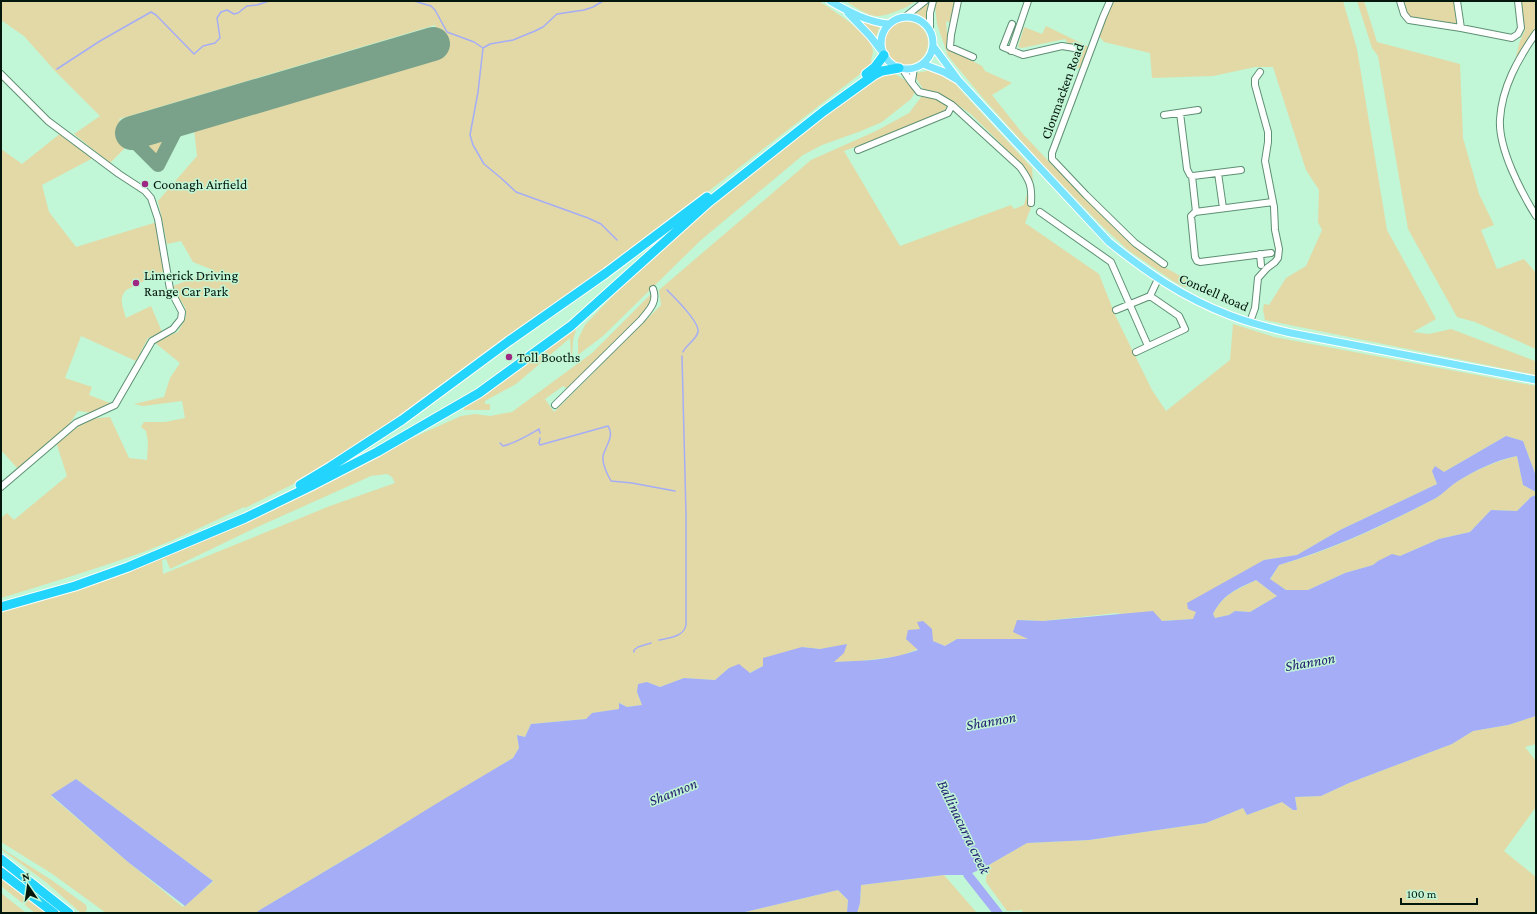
<svg xmlns="http://www.w3.org/2000/svg" width="1537" height="914" viewBox="0 0 1537 914" font-family="'Crimson Pro',serif">
  <style>
    .green { fill: #e3d9a6; fill-rule: evenodd }
    .water { fill: #a4adf6; fill-rule: evenodd }
    .lines { fill: none; stroke-linecap: round; stroke-linejoin: round }
    .stream { stroke: #a4adf6; stroke-width: 1.5 }
    .river { stroke: #a4adf6; stroke-width: 9 }
    .taxiway { stroke: #7aa28a; stroke-width: 14 }
    .runway { stroke: #7aa28a; stroke-width: 34 }
    .minor-casing { stroke: #5e9074; stroke-width: 8 }
    .major-casing { stroke: #fff; stroke-width: 9 }
    .highway-casing { stroke: #fff; stroke-width: 11 }
    .minor { stroke: #fff; stroke-width: 6 }
    .major { stroke: #7be5fd; stroke-width: 7 }
    .highway { stroke: #23d4fc; stroke-width: 9 }
    .poi-dot { fill: #9d2782; stroke: #c1f6d6; stroke-width: 1.5 }
    .labels { text-anchor: middle; dominant-baseline: central; stroke-width: 3; stroke-linejoin: round; paint-order: stroke }
    .street-label { font-size: 14px; fill: #04170d; stroke: #c1f6d6 }
    .poi-label { font-size: 14px; fill: #04170d; stroke: #c1f6d6; text-anchor: start }
    .water-label { font-size: 15px; font-style: italic; fill: #262072; stroke: #c1f6d6 }
  </style>
  <rect width="100%" height="100%" fill="#c1f6d6"/>
  <!-- green -->
  <path class="green" d="M1 1H819C833 11 871 33 873 51 873 54 871 58 871 61L873 64 657 231 481 359 332 465 245 508 244 507C212 522 180 538 146 551 99 568 50 583 1 598V518L7 513 14 520 67 476 56 442 89 419 110 417 129 458 147 460 148 442 146 431 141 427 144 422H165L185 418 182 401 143 406 134 404 164 397 170 378 180 363 154 342 178 332 186 317 185 307 171 287 213 270 193 262 181 241 167 244 158 201 197 156 194 129 446 56 435 25 119 119 127 146 110 163 74 134 100 116 56 72 24 36 1 20Z
    M846 1H916C909 7 887 16 878 16 869 17 853 6 846 1Z
    M929 1H931L926 19 916 13Z
    M936 1H956L951 23 946 21 948 48 982 66 985 71 1012 83 992 95 1023 134 1053 166 1107 213 1166 268 1184 278 1190 287H1184L1173 281 1128 250 1103 227 1043 165 983 98 948 56 937 24 935 5Z
    M1112 1H1343L1357 49 1387 230 1436 319 1413 332 1429 334 1451 329 1535 361 1536 359V375L1265 320 1263 310 1264 304 1269 305 1286 278 1306 266 1322 230 1318 222 1319 190 1306 170 1273 67H1255L1213 76 1152 78 1150 53 1104 42 1099 36Z
    M1357 1H1364L1377 42 1460 64 1463 138 1479 194 1494 225 1481 230 1497 269 1524 259 1536 273V349L1475 322 1457 317 1408 229 1378 56 1372 48Z
    M1403 1H1454L1457 22 1452 25 1411 18 1407 14Z
    M1521 1H1535L1536 27 1515 61 1520 41 1525 30Z
    M856 17 880 25 876 37Z
    M884 43a22 22 0 1 1 44 0a22 22 0 1 1-44 0Z
    M1046 26 1089 47 1082 67 1075 69 1073 55 1077 54 1080 51 1079 45 1074 43 1068 44 1065 39 1022 48 1018 47 1024 27 1042 34Z
    M931 70 946 74 1032 168 1034 200 1025 223 1099 274 1115 315 1152 390 1166 411 1230 360 1233 324 1274 337 1536 386V476L1523 441 1506 436 1444 472 1432 471 1437 484 1340 530 1297 555 1264 560 1196 612 1194 619 1161 621 1116 613 1043 621 1018 620 1029 639H957L945 646 933 641 921 629 915 630 918 649 900 656 861 661 833 662 847 645 820 649 802 647 749 673 729 668 715 680 684 678 660 687 647 682 637 692 642 705 627 707 620 703 619 709 593 713 586 719 531 724 525 737 517 735 519 748 513 758C428 809 343 861 258 911L257 913H106L51 873 1 842V611L79 588 461 416 475 414 490 416 512 412 592 353 650 295H653L652 304 638 320 568 389 563 386 545 399 554 412 661 305 659 290 811 160 876 131 909 113 922 96 940 100 947 105 945 111 936 117 844 151 900 246 1011 205 1014 209 1024 205 1031 180 1020 163 971 114 947 98 923 89 916 78 917 73ZM387 474 392 477 395 483 330 506 163 574 162 560 166 559 170 569 253 529 371 476ZM76 779 213 881V882L183 907 128 862 51 796Z
    M890 72C902 77 908 81 915 92L911 99 882 122 861 131 822 145 803 155 701 240 603 336 578 355V339L585 325 644 263 683 228 769 157 881 74Z
    M175 124 176 126 160 156 156 153 153 158 137 142 136 140 138 135Z
    M61 133 93 158 42 185 49 212 76 247 157 222 164 271 126 290C118 299 123 307 126 318L151 306 162 332 148 338 136 361 81 336 65 378 92 387 89 395 110 403 94 413 78 411 68 426 18 469 1 450V149L22 164Z
    M575 325 576 330 573 340 572 360 567 363H563L571 356 570 338 516 384 485 401V404H490V410H464V407L530 361Z
    M1517 456 1523 485 1536 492V495L1531 497 1517 511 1491 510 1470 532 1439 539 1400 556 1378 561 1373 565 1345 573 1308 590H1286L1270 580 1279 565C1333 550 1387 524 1436 498 1444 493 1450 486 1458 481 1476 470 1496 461 1517 456Z
    M1256 580 1277 596 1250 612 1235 611 1229 615 1215 618 1213 614C1223 594 1237 590 1256 580Z
    M1536 716V744L1525 747 1536 761V807L1504 851 1536 877V913H1021L1023 910 1007 911 986 882 987 866 1027 843 1089 840 1206 823 1243 808 1247 815 1282 802 1293 810H1297L1295 797 1321 796 1349 783 1452 744 1473 731 1508 725Z
    M1 848 50 879 86 905 87 909 85 913H81L47 883 1 849Z
    M1 875 50 913H35L1 886Z
    M944 875 977 913H857L860 903 861 885Z
    M838 890 848 900 847 913H741Z
    M1 893 26 913H1Z"/>
  <!-- water -->
  <path class="water" d="M1506 436 1523 441 1536 476V492L1523 485 1517 456C1496 460 1476 470 1458 481 1450 486 1444 493 1436 498 1386 524 1333 549 1279 565L1270 579 1286 590H1308L1345 573 1373 565 1378 561 1392 554 1400 556 1439 539 1470 532 1491 510 1517 511 1531 497 1536 495V716L1508 725 1473 731 1452 744 1349 783 1321 796 1295 797 1297 810H1293L1282 802 1247 815 1243 808 1206 823 1089 840 1027 843 987 866 968 875H944L861 885 860 903 857 913H847L848 900 838 890 741 913H257L258 911 371 844 439 802 513 758 519 748 517 735 525 737 531 724 586 719 592 713 619 709V703L627 707 642 705 637 692 638 684 647 682 660 687 684 678 715 680 729 668 739 664 750 673 763 666V658L802 647 820 649 847 644 844 653 834 662C862 661 891 660 918 650L906 639 908 630 920 629 917 622 923 621 932 629 933 641 945 646 957 639H1028L1013 632 1017 620 1043 621 1153 611 1162 621 1193 619 1196 612 1188 609 1187 603 1264 560 1297 555 1340 530 1437 484 1432 471 1435 466 1444 472ZM1256 580 1277 596 1250 612 1235 611 1229 615 1215 618 1213 614C1223 594 1237 589 1256 580Z
    M76 779 213 881 185 906 128 862 51 795Z"/>
  <g class="lines">
    <!-- stream -->
    <path class="stream" d="M414 1 431 6 435 10 447 32 474 42 483 48
      M483 48 478 92 470 135 473 145 484 164 501 178 516 192 588 218 601 224 617 240
      M483 48 490 44 513 40 535 31 543 27 557 14 584 10 593 7 603 1
      M57 69 100 41 151 12 156 15 194 54 203 46 215 43 220 38 217 18 221 12 227 10 234 14 238 13 247 6 257 5 269 1
      M667 290C674 297 700 322 698 332 696 340 686 345 683 352
      M540 438 539 443 540 445 608 426C615 436 605 447 603 456 602 464 607 474 611 481L632 483 675 491
      M500 443 503 446C516 443 527 436 539 429L540 433
      M659 640C668 638 684 637 686 625V514L682 356
      M634 652V650L638 647 651 643"/>
    <!-- river -->
    <path class="river" d="M963 864 968 875 998 913"/>
    <!-- taxiway -->
    <path class="taxiway" d="M132 133 135 142 158 165 182 118"/>
    <!-- runway -->
    <path class="runway" d="M132 133 433 44"/>
    <defs>
      <path id="minor" d="M958 1 951 35 950 47 973 57
        M1110 1 1103 17 1052 153V159L1086 195 1135 243 1164 264
        M1400 1 1404 14 1409 20 1461 28
        M1457 1 1461 28 1512 38 1518 34 1521 28 1518 1
        M905 17 925 1
        M1012 24 1003 47 1023 55 1062 46 1074 48
        M930 30V13L933 1
        M1536 33C1518 59 1502 87 1500 119 1498 148 1521 192 1536 216
        M1011 51 1028 1
        M903 69C907 78 913 84 919 92L937 96 952 105 1020 167C1030 181 1032 186 1031 203
        M1 74 48 121 119 174 145 191 151 198 158 219 170 289 182 312 181 319 173 329 152 341 115 405 76 423 1 487
        M912 81 914 68
        M1180 113 1187 169 1190 175 1193 176 1241 170
        M1164 115 1198 110
        M858 150 948 113 952 105
        M1218 173 1223 208
        M1192 176 1196 212
        M1040 212 1111 262 1148 346
        M1271 253 1200 262 1197 261 1195 257 1191 216 1195 212 1273 202
        M1260 254 1261 265
        M1150 296 1158 279
        M1116 310 1150 296 1179 316 1185 329 1136 352
        M1250 322 1255 308 1258 278 1267 268 1275 262 1278 258 1279 249 1275 230 1274 207 1265 161 1268 142V132L1255 85V79L1260 72
        M555 405 641 320C649 310 658 302 653 289"/>
      <path id="major" d="M830 1C849 12 868 22 889 24
        M848 13 870 36 881 50
        M881 43a26 26 0 1 1 52 0a26 26 0 1 1-52 0Z
        M933 46 959 81 1109 242C1146 272 1184 298 1229 315 1249 323 1270 328 1291 333L1536 380
        M923 64 944 72 956 79"/>
      <path id="highway" d="M866 74 875 67 884 55
        M300 485 330 467 402 420 509 341 606 273 707 197
        M1 607 75 586 128 567 245 518 311 486 377 452 479 393 571 326 709 202 824 111 874 75 882 71 899 68
        M1 859 69 913
        M1 872 54 913"/>
    </defs>
    <!-- minor casing -->
    <use href="#minor" class="minor-casing"/>
    <!-- major casing -->
    <use href="#major" class="major-casing"/>
    <!-- highway casing -->
    <use href="#highway" class="highway-casing"/>
    <!-- minor -->
    <use href="#minor" class="minor"/>
    <!-- major -->
    <use href="#major" class="major"/>
    <!-- highway -->
    <use href="#highway" class="highway"/>
  </g>
  <!-- markers -->
  <g class="poi-dot">
    <circle cx="145" cy="184" r="4"/>
    <circle cx="136" cy="283" r="4"/>
    <circle cx="509" cy="357" r="4"/>
  </g>
  <g class="labels">
    <!-- street labels -->
    <g class="street-label">
      <text transform="translate(1062 91) rotate(-70)">Clonmacken Road</text>
      <text transform="translate(1214 292) rotate(24)">Condell Road</text>
    </g>
    <!-- poi labels -->
    <g class="poi-label">
      <text x="153" y="184">Coonagh Airfield</text>
      <text x="144" y="275">Limerick Driving<tspan x="144" dy="16">Range Car Park</tspan></text>
      <text x="517" y="357">Toll Booths</text>
    </g>
    <!-- water labels -->
    <g class="water-label">
      <text transform="translate(1310 662) rotate(-10)">Shannon</text>
      <text transform="translate(991 721) rotate(-10)">Shannon</text>
      <text transform="translate(673 792) rotate(-22)">Shannon</text>
      <text transform="translate(964 827) rotate(64)">Ballinacurra creek</text>
    </g>
  </g>
  <!-- border -->
  <rect width="1537" height="914" fill="none" stroke="#04170d" stroke-width="4"/>
  <!-- north arrow -->
  <g transform="translate(28 886) rotate(347)" stroke="#c1f6d6" stroke-width="3" paint-order="stroke">
  <path d="M0-3L7 15L0 10L-7 15Z" fill="#04170d"/>
  <text y="-6" font-size="11" font-weight="bold" text-anchor="middle" fill="#04170d">N</text>
  </g>
  <!-- scale -->
  <path d="M1401 898v6h76v-6" fill="none" stroke="#04170d" stroke-width="2"/>
  <text x="1407" y="898" font-size="12" fill="#04170d" stroke="#c1f6d6" stroke-width="3" paint-order="stroke">100 m</text>
</svg>
